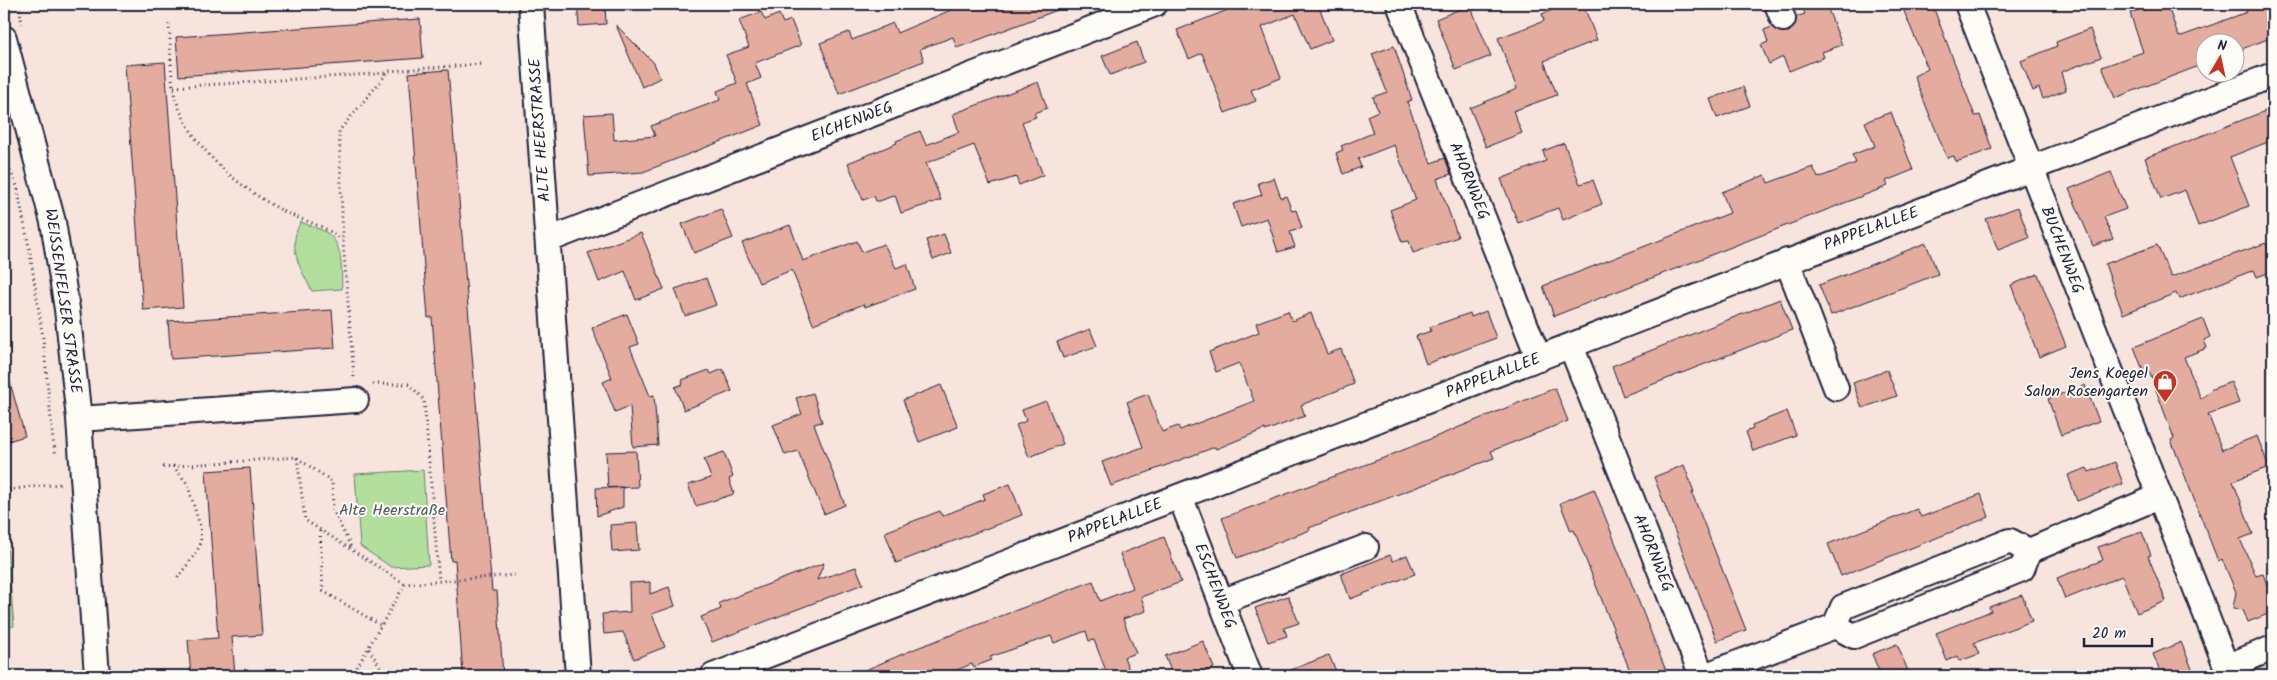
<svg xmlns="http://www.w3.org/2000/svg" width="2277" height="680" viewBox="0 0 2277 680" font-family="Kalam,sans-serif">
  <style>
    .green { fill: #b2df9d; stroke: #6a806c }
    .building { fill: #e4ab9f; stroke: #22223b }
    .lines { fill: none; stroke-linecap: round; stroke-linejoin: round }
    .minor-casing { stroke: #22223b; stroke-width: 28 }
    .path { stroke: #22223b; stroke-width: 3; stroke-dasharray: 1 4; stroke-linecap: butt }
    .minor { stroke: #fdfcf7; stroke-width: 24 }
    .labels { text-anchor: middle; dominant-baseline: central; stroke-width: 4; stroke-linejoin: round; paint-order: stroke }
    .street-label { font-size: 16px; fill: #22223b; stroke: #fdfcf7 }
    .poi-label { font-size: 16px; fill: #22223b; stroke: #fdfcf7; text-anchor: end }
    .park-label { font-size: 16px; fill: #4d5b58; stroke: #fdfcf7 }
  </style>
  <rect width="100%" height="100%" fill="#f6e4dd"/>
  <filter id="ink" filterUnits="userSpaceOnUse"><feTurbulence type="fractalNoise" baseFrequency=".02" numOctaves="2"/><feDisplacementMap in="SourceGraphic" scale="10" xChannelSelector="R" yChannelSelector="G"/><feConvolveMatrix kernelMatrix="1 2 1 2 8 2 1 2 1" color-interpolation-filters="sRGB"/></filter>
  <g filter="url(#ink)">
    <!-- green -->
    <path class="green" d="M301 222C309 226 320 228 327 233 344 244 341 271 342 289L312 291C301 270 286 246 301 222Z
      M423 470 429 565 391 567 360 546 355 474Z
      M4 508 14 626 4 627Z"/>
    <!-- building -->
    <path class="building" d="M577 4H605L606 24 579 26Z
      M965 4H1067L1068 6 957 48 953 37 920 49 924 61 839 94 820 43 849 32 852 40 893 23 897 33Z
      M1243 4H1318L1332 40 1310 49 1295 14 1262 27 1281 78 1251 90 1256 101 1225 113 1202 53 1189 59 1177 30Z
      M1568 4H1583L1597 40 1544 61 1557 95 1513 111 1522 133 1486 147 1470 108 1517 89 1498 38 1544 21 1542 14Z
      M1801 4H1826L1842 45 1822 52 1824 57 1789 71 1783 57 1769 64 1761 45 1768 42 1764 30 1772 27 1781 32H1789L1794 27 1796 17 1805 14Z
      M1901 4H1932L1975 116 1980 115 1992 149 1956 162 1954 156 1947 158 1914 76 1928 69Z
      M2167 4 2179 37 2247 12 2244 4H2273V37L2234 52V42H2204V64L2115 98 2102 67 2143 52 2130 13 2150 6 2151 9Z
      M1470 5 1491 56 1456 70 1436 19Z
      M761 12 765 20 779 14 783 23 791 20 801 45 755 63 761 78 747 84 763 125 643 172 589 176 584 115 612 113 614 140 655 136 651 126 720 100 717 91 737 83 726 55 749 47 739 20Z
      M420 19 423 58 179 76 176 37Z
      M616 25 654 63 660 78 642 87Z
      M2090 29 2101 57 2061 72 2066 90 2043 99 2039 88 2033 91 2021 61 2057 46 2056 42Z
      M1137 42 1144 62 1110 75 1102 56Z
      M1394 46 1412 100 1407 102 1431 163 1445 158 1451 174 1437 179 1458 237 1413 253 1409 241 1402 242 1390 210 1416 200 1394 145 1358 159 1361 167 1343 174 1336 153 1343 150 1341 146 1373 133 1367 116 1378 111 1373 97 1387 92 1372 54Z
      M165 62 183 307 143 310 125 65Z
      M448 70 492 591H497L503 676H463L455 560 451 561 432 317 428 318 409 73Z
      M1038 82 1047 108 1034 113 1036 117 1022 122 1043 175 1019 185 1016 177 990 185 974 145 926 163 941 200 901 213 895 195 880 201H876L874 196 863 200 848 163 897 143 896 141 920 131 926 145 959 132 953 114Z
      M1743 87 1750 106 1717 118 1710 99Z
      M2273 108V140L2230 157 2249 206 2198 226 2185 190 2161 199 2145 158Z
      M1891 112 1913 170 1886 181 1888 186 1554 316 1543 286 1730 213 1722 192 1765 175 1768 183 1813 167 1818 178 1856 163 1852 155 1875 146 1865 122Z
      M1564 143 1580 184 1593 180 1602 204 1563 220 1558 208 1518 223 1501 179 1546 161 1543 151Z
      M2111 172 2126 209 2104 217 2113 239 2093 246 2069 189Z
      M1274 178 1281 198 1286 196 1292 211 1296 210 1302 228 1290 232 1295 247 1278 252 1267 218 1241 227 1233 204 1262 195 1258 183Z
      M2018 207 2029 238 1998 250 1986 219Z
      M721 209 733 238 694 253 682 224Z
      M790 225 803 261 857 241 862 252 884 244 896 268 907 264 915 289 865 307 864 304 813 324 792 270 759 283 742 243Z
      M641 233 664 289 636 300 625 271 599 282 588 253Z
      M944 234 951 253 933 260 926 240Z
      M1926 243 1938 274 1831 315 1819 285Z
      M2266 243 2273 262V271L2257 277 2254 270 2179 299 2176 293 2123 314 2105 264 2157 245 2171 277Z
      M2038 274 2066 346 2039 357 2011 285Z
      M706 278 716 305 685 316 675 289Z
      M1780 299 1792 330 1623 396 1612 366Z
      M332 310 335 348 171 359 168 321Z
      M1288 311 1292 321 1311 313 1327 354 1341 349 1354 384 1301 405 1305 416 1265 431V429L1216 449 1215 447 1111 486 1102 462 1143 447 1127 402 1148 394 1162 432 1178 426 1180 430 1254 401 1239 363 1216 372 1209 352 1259 332 1256 323Z
      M1486 311 1496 338 1426 364 1416 336 1431 331 1430 327 1470 313 1471 317Z
      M627 314 639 344 630 347 650 396 654 395 658 445 633 447 630 406 615 412 603 382 612 378 592 328Z
      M2203 319 2210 337 2204 340 2207 348 2184 357 2201 399 2212 389 2231 382 2239 403 2208 414 2222 450 2257 436 2269 467 2233 481 2253 534 2240 539 2256 576 2263 574 2273 600V612L2248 622 2243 610 2233 608 2236 592 2222 559 2218 561 2171 440 2174 438 2149 371 2144 373 2134 347Z
      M1090 329 1097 346 1063 358 1057 342Z
      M723 369 732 391 684 410 675 387 683 384 682 380 709 370 711 374Z
      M1887 370 1897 396 1862 408 1853 383Z
      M9 379 25 436 8 441 4 424V380Z
      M941 385 958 427 919 442 903 400Z
      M2085 385 2099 421 2061 435 2048 399Z
      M1555 388 1568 421 1491 451 1494 458 1314 526 1309 528 1310 530 1237 558 1222 518 1386 457Z
      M813 393 822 422 814 424 845 505 824 514 798 451 785 455 773 425 802 414 796 398Z
      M1046 401 1063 444 1029 457 1016 425 1026 421 1022 410Z
      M1787 411 1796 435 1753 451 1746 432 1753 429 1752 425Z
      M636 451 638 487 608 488 606 452Z
      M724 452 733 477 729 479 734 494 696 506 688 485 711 478 704 459Z
      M2115 462 2123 484 2077 501 2068 475 2087 468 2089 472Z
      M1684 465 1694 492 1692 493 1746 630 1717 641 1654 477Z
      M250 468 262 635 232 637 235 676H191L188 640 218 638 206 471Z
      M1010 484 1022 515 896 563 885 532 940 511 942 516 985 499 983 494Z
      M623 487V507L597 516 596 488Z
      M1594 489 1629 577 1668 676H1632L1574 530 1571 531 1560 503Z
      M1981 494 1989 517 1841 576 1828 544 1917 509 1921 517Z
      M637 523 639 550 612 552 610 525Z
      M2142 532 2151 555 2148 556 2166 601 2137 613 2122 576 2065 599 2057 578 2103 560 2098 547Z
      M1164 537 1181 582 1141 597 1146 611 1123 619 1136 653 1124 657 1129 670 1108 676 1094 640 1089 641 1086 631 1054 643 1051 636 990 657 992 660 973 667 972 664 941 676H851L917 648 1093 581 1100 601 1133 588 1120 554Z
      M1390 555 1393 561 1407 555 1415 574 1350 599 1341 574Z
      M824 563 817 580 856 567 863 584 712 642 701 617 721 609 719 603Z
      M650 582V594L669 587 675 606 652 614 665 647 634 659 623 632 604 634 602 614 630 612 629 583Z
      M2022 595 2032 621 1974 643 1979 654 1960 661 1958 656 1947 661 1936 633 1991 611 1989 607Z
      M1288 596 1299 623 1284 628 1287 636 1268 642 1255 608Z
      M1203 641 1214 668 1195 676H1173L1165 656Z
      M2181 642 2195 676H2162L2153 654Z
      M1897 644 1908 671 1895 676H1881L1872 654Z
      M1329 655 1338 676H1278V675Z"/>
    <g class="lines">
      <defs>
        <path id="minor" d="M531 4 578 676
          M1399 4 1539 359
          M1777 4 1783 19
          M1967 4 2230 676
          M4 38 53 222 67 309 79 419 97 676
          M548 240 1155 4
          M1787 261 1836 388
          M1571 346 1702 676
          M79 419 356 400
          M1180 496 1250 676
          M1221 602 1366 547
          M1835 626 1843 607 2010 541 2029 551
          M2226 667 2273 648
          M713 676 2273 75
          M1704 676 1835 626 1854 636 2022 569 2029 551 2158 497"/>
      </defs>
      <!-- minor casing -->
      <use href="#minor" class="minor-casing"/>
      <!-- path -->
      <path class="path" d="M19 4 22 24
        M169 24C171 43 170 83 176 100 194 151 238 187 285 212 305 222 325 225 342 240
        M174 87 387 73
        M4 157 17 186 30 253 43 338 53 440 56 456
        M354 377 343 241 339 131 389 71 481 64
        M373 384H409L424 400 439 581
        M297 458 332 481 333 510 352 549
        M173 466 187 483 200 526 201 543 196 553 176 580
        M163 467 297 457 305 520 405 584
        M4 490 60 484
        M320 531 323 591 382 626
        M369 649 386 676
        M352 676 405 584 515 575"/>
      <!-- minor -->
      <use href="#minor" class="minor"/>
    </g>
  </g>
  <!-- icons -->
  <defs>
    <symbol id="shop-pin" viewBox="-11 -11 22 30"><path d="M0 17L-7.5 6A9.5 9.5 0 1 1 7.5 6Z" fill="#c8321e" stroke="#fdfcf7"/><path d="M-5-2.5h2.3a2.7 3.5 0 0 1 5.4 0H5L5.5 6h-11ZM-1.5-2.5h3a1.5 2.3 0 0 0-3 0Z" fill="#fff"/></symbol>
  </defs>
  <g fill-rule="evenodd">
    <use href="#shop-pin" x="2151" y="368" width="28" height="38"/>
  </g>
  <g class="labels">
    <!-- street labels -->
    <g class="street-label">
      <text transform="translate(852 122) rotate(-21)">EICHENWEG</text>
      <text transform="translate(540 130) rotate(-94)">ALTE HEERSTRASSE</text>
      <text transform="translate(1469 181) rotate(68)">AHORNWEG</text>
      <text transform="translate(1871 229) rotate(-20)">PAPPELALLEE</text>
      <text transform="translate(2062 250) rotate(69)">BUCHENWEG</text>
      <text transform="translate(63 301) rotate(82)">WEISSENFELSER STRASSE</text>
      <text transform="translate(1493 376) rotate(-21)">PAPPELALLEE</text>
      <text transform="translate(1115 521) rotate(-21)">PAPPELALLEE</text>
      <text transform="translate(1653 553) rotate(68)">AHORNWEG</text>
      <text transform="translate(1215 586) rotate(69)">ESCHENWEG</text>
    </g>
    <!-- poi labels -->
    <g class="poi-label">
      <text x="2148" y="373">Jens Koegel<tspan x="2148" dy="18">Salon Rosengarten</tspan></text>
    </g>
    <!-- park labels -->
    <g class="park-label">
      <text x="392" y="510">Alte Heerstraße</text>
    </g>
  </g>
  <!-- margin -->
  <rect width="2277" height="680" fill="none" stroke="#fdfcf7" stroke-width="20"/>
  <rect x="10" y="10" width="2257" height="660" fill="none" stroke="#22223b" stroke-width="2" filter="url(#ink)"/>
  <!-- north arrow -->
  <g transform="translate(2220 58) rotate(9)"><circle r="24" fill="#fdfcf7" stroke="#a5a5ac"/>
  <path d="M0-4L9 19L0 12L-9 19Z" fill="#c8321e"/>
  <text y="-8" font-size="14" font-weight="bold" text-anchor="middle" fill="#22223b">N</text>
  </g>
  <!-- scale -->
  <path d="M2084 638v8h68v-8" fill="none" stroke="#22223b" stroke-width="2.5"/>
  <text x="2092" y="638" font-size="15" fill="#22223b" stroke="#fdfcf7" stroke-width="4" paint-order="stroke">20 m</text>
</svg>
